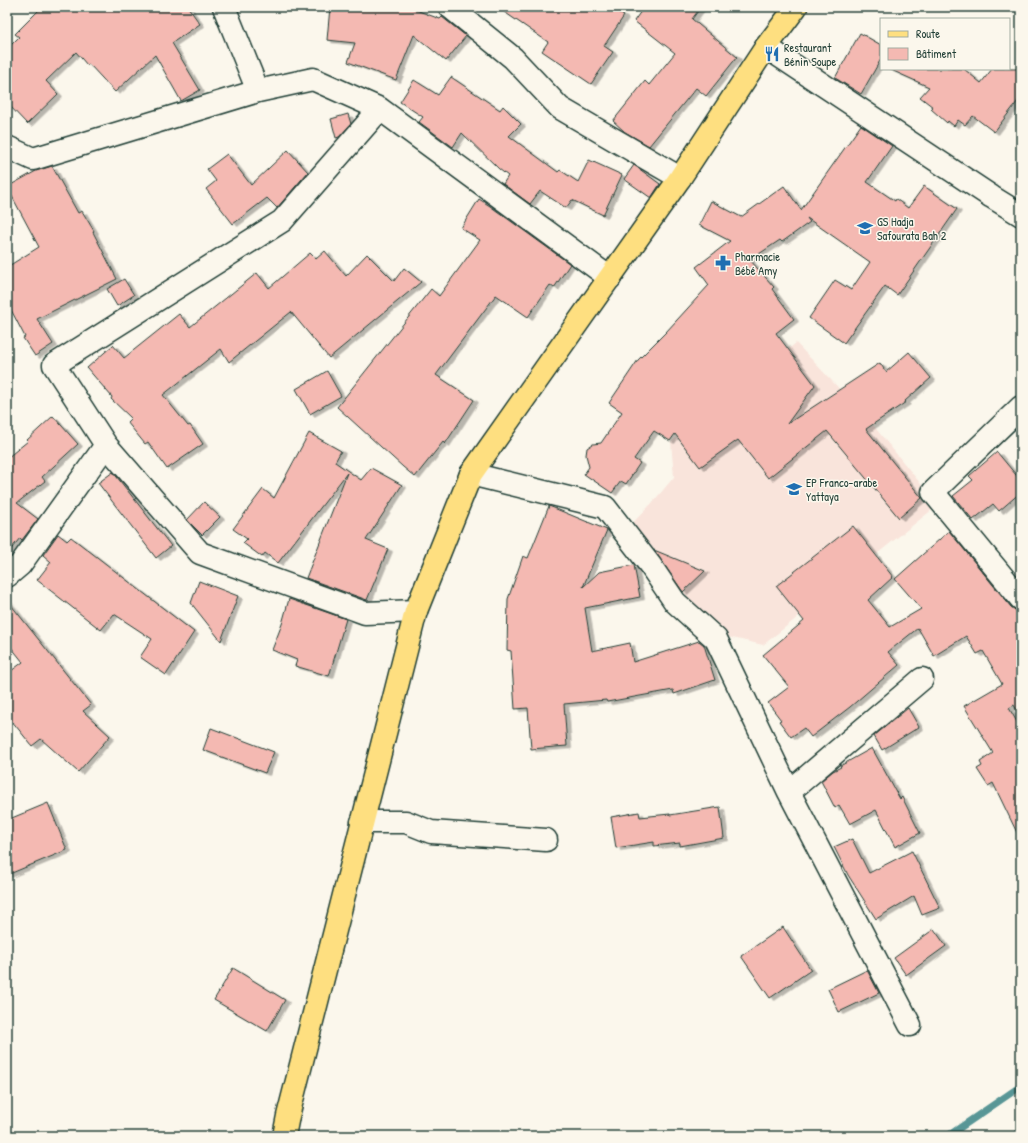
<svg xmlns="http://www.w3.org/2000/svg" width="1028" height="1143" viewBox="0 0 1028 1143" font-family="'Patrick Hand',sans-serif">
  <style>
    .built { fill: #f9e4db }
    .lines { fill: none; stroke-linecap: round; stroke-linejoin: round }
    .stream { stroke: #599696; stroke-width: 7 }
    .building { fill: #f4b9b2; stroke: #1f3d34; filter: url(#shadow) }
    .minor-casing { stroke: #1f3d34; stroke-width: 25 }
    .major-casing { stroke: #1f3d34; stroke-width: 25 }
    .minor { stroke: #fbf7ec; stroke-width: 22 }
    .major { stroke: #fedf80; stroke-width: 22 }
    .labels { text-anchor: middle; dominant-baseline: central; stroke-width: 3; stroke-linejoin: round; paint-order: stroke }
    .poi-label { font-size: 12px; fill: #1f3d34; stroke: #fbf7ec; text-anchor: start }
  </style>
  <defs>
    <filter id="shadow"><feDropShadow dx="4.5" dy="2.5" stdDeviation="0" flood-color="#0004"/></filter>
  </defs>
  <rect width="100%" height="100%" fill="#fbf7ec"/>
  <filter id="ink" filterUnits="userSpaceOnUse"><feTurbulence type="fractalNoise" baseFrequency=".025" numOctaves="2"/><feDisplacementMap in="SourceGraphic" scale="8" xChannelSelector="R" yChannelSelector="G"/><feConvolveMatrix kernelMatrix="1 2 1 2 8 2 1 2 1" color-interpolation-filters="sRGB"/></filter>
  <g filter="url(#ink)">
    <!-- built -->
    <path class="built" d="M796 343 868 419 938 505 763 645 698 630 620 536 653 502 674 477 671 442Z"/>
    <g class="lines">
      <!-- stream -->
      <path class="stream" d="M948 1136 1021 1086"/>
    </g>
    <!-- building -->
    <path class="building" d="M42 7H188L200 24 172 43 200 90 181 101 155 55 115 92 89 64 87 65 76 52 46 81 58 94 27 124 7 103V49L19 37 15 34Z
      M330 7H408L440 19 442 17 466 36 446 61 414 35 396 80 348 62 355 43 327 40Z
      M497 7H610L624 16 604 46 613 52 591 84 542 51 548 42Z
      M644 7H701L692 19 737 57 706 96 696 88 649 146 625 132 613 121 645 81 649 85 675 53 634 21Z
      M860 33 881 45V59L861 94 835 78Z
      M889 69H964L981 83 992 69H1021V97L994 132 973 116 965 125 958 120 954 126 948 121 947 123 931 109 933 107 920 97 929 87Z
      M451 77 500 110 503 106 521 124 509 136 558 172 560 170 578 182 589 160 622 175 603 215 572 200 566 208 540 191 530 204 503 184 508 176 499 169 462 133 453 147 419 122 423 117 400 102 414 80 438 95Z
      M348 114 351 124 339 137 336 138 331 119Z
      M861 125 892 146 867 182 895 201 896 199 908 208 924 186 957 209 897 295 885 286 844 343 809 318 835 280 851 290 870 262 807 218 810 222 782 242 780 240 750 260 774 287 772 289 794 319 776 333 815 385 787 424 880 363 886 372 909 352 931 378 905 401 906 402 866 429 922 498 899 518 827 431 768 478 738 440 700 467 675 434 670 441 654 431 634 459 640 463 626 484 621 481 612 493 584 474 589 467 586 455 587 448 593 444 601 443 622 412 609 403 638 360 666 332 709 285 696 267 730 241 699 225 711 201 741 217 784 186 801 210Z
      M288 150 308 172 277 208 267 198 233 224 206 189 216 181 207 169 227 154 251 185Z
      M634 165 660 184 651 198 624 179Z
      M52 166 78 213 82 211 94 231 93 232 117 279 37 319 53 344 35 356 23 338 25 337 7 302V267L39 247 7 187 36 171Z
      M479 199 490 206 570 264 554 288 550 285 528 317 496 295 436 375 474 400 445 444 443 442 415 477 403 467 337 407 431 289 439 296 480 240 461 228Z
      M325 251 346 276 367 254 394 281 404 268 421 282 329 358 291 312 229 362 221 349 163 395 188 426 190 425 203 444 167 469 148 442 145 444 127 422 131 418 111 399 112 397 87 368 113 345 124 358 179 314 190 327 257 273 269 288 310 253 316 259Z
      M124 279 134 295 117 306 107 289Z
      M327 371 341 396 310 414 296 389Z
      M53 416 78 444 42 477 45 481 17 503 38 519 22 540 20 538 7 554V458L28 441 27 440Z
      M309 433 341 451 335 462 361 480 371 468 402 485 366 540 388 549 367 600 306 578 347 473 278 563 265 553 262 557 243 543 247 539 233 529 263 489 274 498Z
      M997 452 1021 481V492L999 511 993 504 973 520 953 496 973 480 969 476Z
      M113 472 171 546 156 558 98 483Z
      M204 502 220 517 202 535 187 520Z
      M549 506 607 530 583 587 599 572 634 565 640 597 585 608 592 651 630 643 633 662 699 641 704 645 715 680 674 694 673 690 607 702 606 700 564 704 567 746 531 749 528 708 515 709 511 651 507 650 508 599 523 556 528 558Z
      M853 526 893 577 868 600 890 627 921 609 895 579 949 531 1011 607 1017 611 1021 618V718L1014 705 1009 708 1021 729V841L993 783 988 786 977 769 982 766 980 762 993 753 964 706 1002 684 983 651 977 654 966 636 934 656 918 628 888 652 899 665 850 707 811 737 804 728 791 737 779 721 781 720 768 703 789 687 763 655 804 621 776 586Z
      M58 534 67 541 71 537 194 632 166 675 140 657 152 639 114 614 101 630 37 580 51 562 43 555Z
      M654 550 705 571 683 592Z
      M199 581 238 596 221 641 191 603Z
      M289 599 346 619 329 676 295 666 297 660 272 650 282 624Z
      M7 600 91 705 83 711 110 736 78 772 41 739 32 746 7 715V674L23 662 7 642Z
      M908 708 919 727 882 750 874 736Z
      M211 728 274 752 265 773 203 750Z
      M872 748 900 799 902 797 920 833 895 847 876 810 850 824 839 805 835 808 821 781 833 771 841 767 840 766Z
      M48 803 67 850 7 875V820Z
      M720 807 724 838 680 846V843L654 846V842L616 848 611 817 639 812 640 817 670 814V815Z
      M852 839 869 873 912 851 940 908 922 915 914 896 876 919 848 875 834 847Z
      M783 927 811 970 770 998 741 956Z
      M934 929 946 946 906 975 894 958Z
      M233 968 285 1000 267 1031 214 1000Z
      M867 970 879 993 839 1012 828 989Z"/>
    <g class="lines">
      <defs>
        <path id="minor" d="M224 7 258 91
          M450 7 513 58 560 108 680 178
          M766 47 992 197 1021 215
          M380 109 282 221 54 365 106 445 200 553 365 613 416 611
          M7 147 33 159 258 91 313 79 380 109 610 278
          M1021 407 933 492 1021 599
          M471 474 605 507 650 565 675 602 716 639 789 792 922 679
          M7 576 20 565 106 445
          M789 792 910 1025
          M362 822H406L431 832 546 840"/>
        <path id="major" d="M284 1136 288 1116 416 611 471 474 680 178 766 47 796 7"/>
      </defs>
      <!-- minor casing -->
      <use href="#minor" class="minor-casing"/>
      <!-- major casing -->
      <use href="#major" class="major-casing"/>
      <!-- minor -->
      <use href="#minor" class="minor"/>
      <!-- major -->
      <use href="#major" class="major"/>
    </g>
  </g>
  <!-- icons -->
  <defs>
    <symbol id="restaurant-bare" viewBox="-9 -9 18 18"><path d="M-5-6h1v4h1v-4h1v4h1v-4h1v5L-1.5 .5V6h-2V.5L-5-1ZM5-6V6H3V1.5H1.5Q1.5-4 5-6Z" fill="#1f6fb2" stroke="#fbf7ec" stroke-width="2.5" paint-order="stroke"/></symbol>
    <symbol id="school-bare" viewBox="-9 -9 18 18"><path d="M0-5L7-2L0 1L-7-2ZM-4 1L0 2.5L4 1V4Q0 6-4 4Z" fill="#1f6fb2" stroke="#fbf7ec" stroke-width="2.5" paint-order="stroke"/></symbol>
    <symbol id="pharmacy-bare" viewBox="-9 -9 18 18"><path d="M-2-6h4v4h4v4h-4v4h-4v-4h-4v-4h4Z" fill="#1f6fb2" stroke="#fbf7ec" stroke-width="2.5" paint-order="stroke"/></symbol>
  </defs>
  <g fill-rule="evenodd">
    <use href="#restaurant-bare" x="761" y="43" width="22" height="22"/>
    <use href="#school-bare" x="854" y="217" width="22" height="22"/>
    <use href="#pharmacy-bare" x="712" y="252" width="22" height="22"/>
    <use href="#school-bare" x="783" y="478" width="22" height="22"/>
  </g>
  <g class="labels">
    <!-- poi labels -->
    <g class="poi-label">
      <text x="784" y="47">Restaurant<tspan x="784" dy="14">Bénin Soupe</tspan></text>
      <text x="877" y="221">GS Hadja<tspan x="877" dy="14">Safourata Bah 2</tspan></text>
      <text x="735" y="256">Pharmacie<tspan x="735" dy="14">Bébé Amy</tspan></text>
      <text x="806" y="482">EP Franco-arabe<tspan x="806" dy="14">Yattaya</tspan></text>
    </g>
  </g>
  <!-- margin -->
  <rect width="1028" height="1143" fill="none" stroke="#fbf7ec" stroke-width="24"/>
  <rect x="12" y="12" width="1004" height="1119" fill="none" stroke="#1f3d34" stroke-width="1.5" filter="url(#ink)"/>
  <!-- legend -->
  <rect x="880" y="18" width="130" height="52" fill="#fbf7ec" stroke="#a3ada2"/>
  <rect x="888" y="31" width="20" height="6" fill="#fedf80" stroke="#a3ada2"/>
  <text x="916" y="38" font-size="12" fill="#1f3d34">Route</text>
  <rect x="888" y="48" width="20" height="12" fill="#f4b9b2" stroke="#a3ada2"/>
  <text x="916" y="58" font-size="12" fill="#1f3d34">Bâtiment</text>
</svg>
